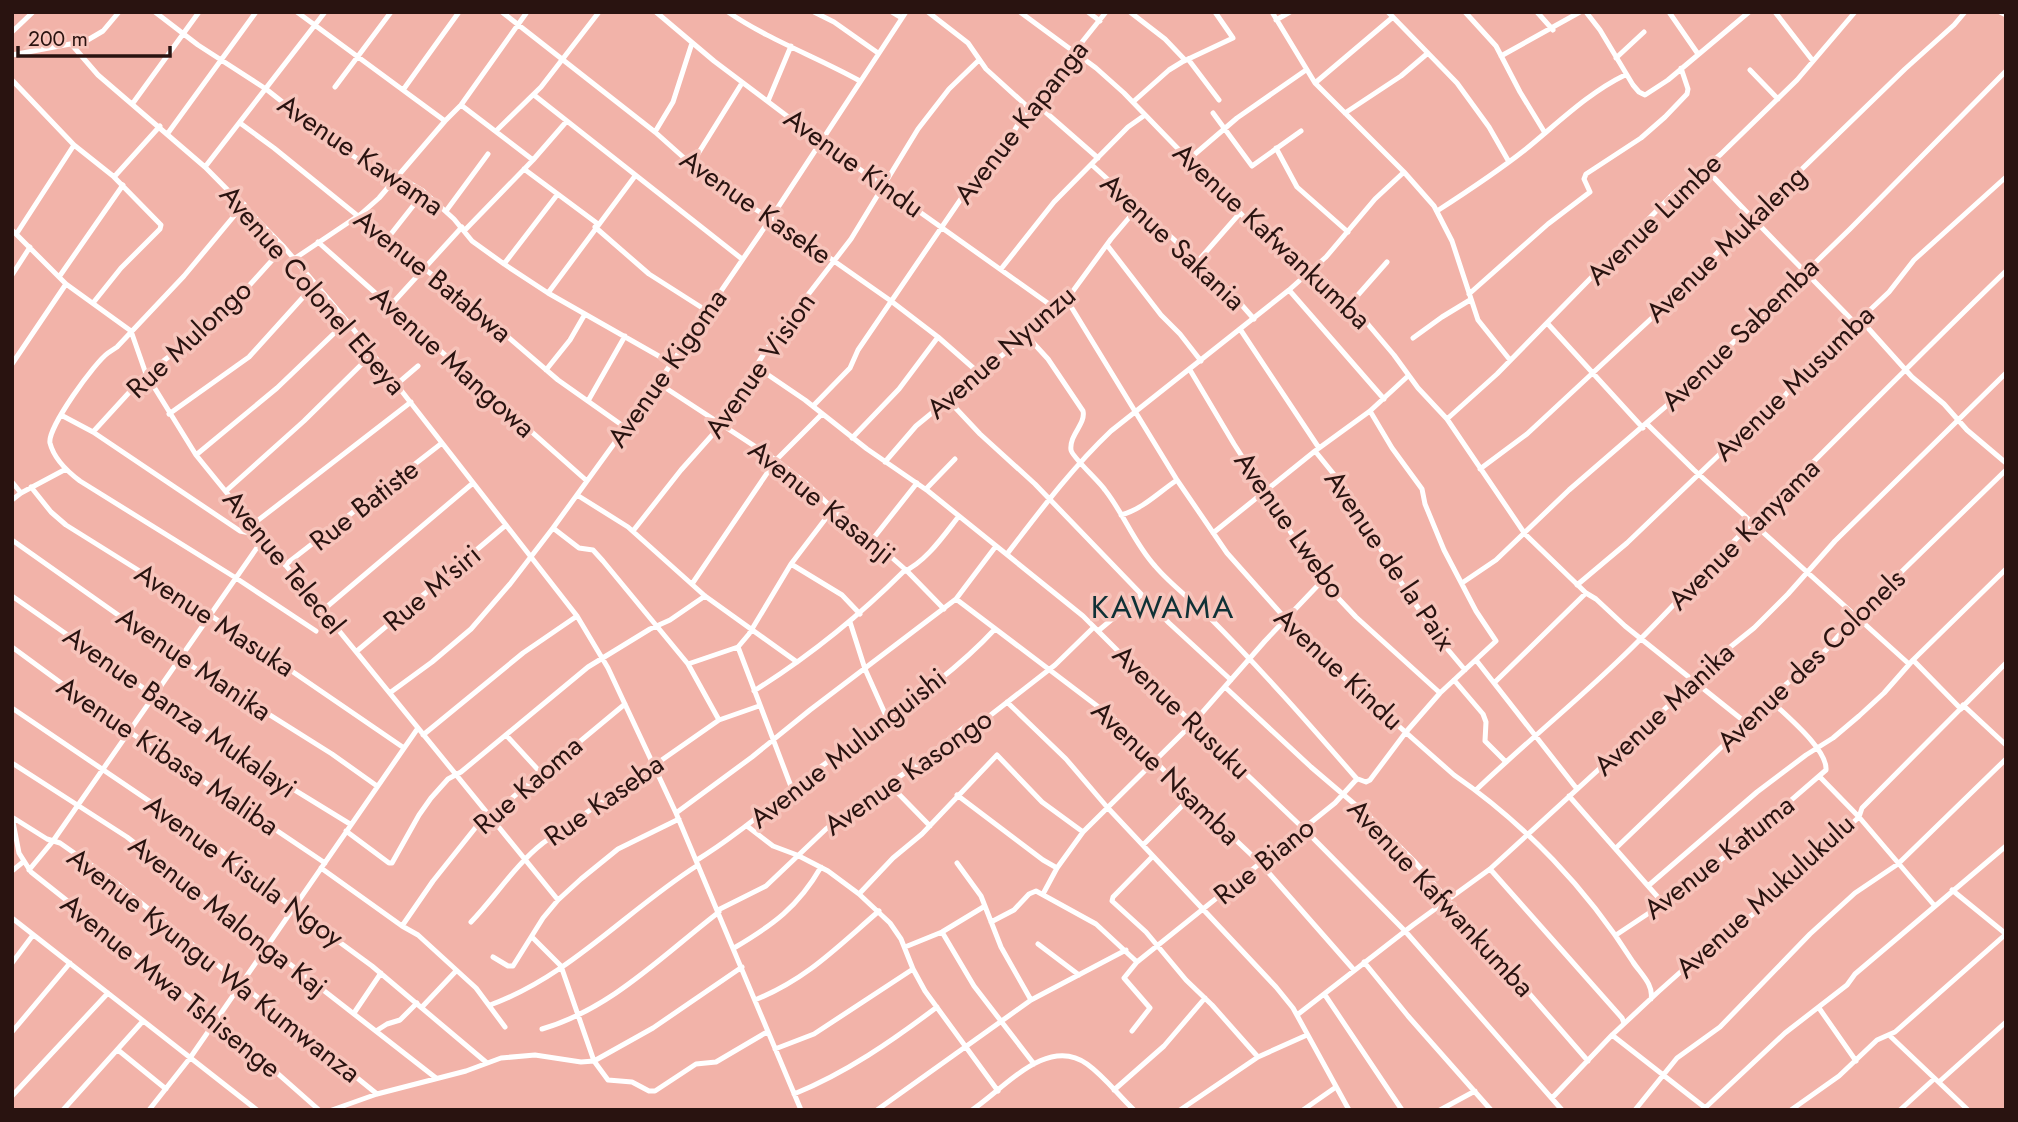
<svg xmlns="http://www.w3.org/2000/svg" width="2018" height="1122" viewBox="0 0 2018 1122" font-family="Jost,sans-serif">
  <style>
    .lines { fill: none; stroke-linecap: round; stroke-linejoin: round }
    .minor { stroke: #fff; stroke-width: 5 }
    .labels { text-anchor: middle; dominant-baseline: central; stroke-width: 7; stroke-linejoin: round; paint-order: stroke }
    .street-label { font-size: 28px; fill: #291310; stroke: #f7c4bb }
    .quarter-label { font-size: 32px; letter-spacing: 2px; fill: #0f3136; stroke: #f7c4bb }
  </style>
  <rect width="100%" height="100%" fill="#f2b3a9"/>
  <g class="lines">
    <!-- minor -->
    <path class="minor" d="M155 12 198 45 266 89 338 146 384 176 406 181 423 191 454 219 472 241 504 264 548 293 671 363
      M297 12 445 121
      M502 12 655 132 711 182 794 233 891 301 938 337 979 373
      M656 12 714 61 820 141 1056 309
      M728 12C769 40 817 57 860 81
      M814 12 834 22 878 53
      M892 12 902 18
      M928 12 968 43 986 69 1029 108
      M1020 12 1096 68 1124 93 1247 220 1297 262 1312 268 1355 309 1394 355 1418 388 1447 419 1525 534 1586 593 1596 599 1625 626 1745 722
      M1088 12 1100 21
      M1130 12 1165 39 1185 60
      M1272 12 1315 83 1404 172 1434 206 1452 241 1478 320 1510 360
      M1388 12 1457 83 1489 127 1509 162
      M1465 12 1496 46 1520 92 1545 133
      M1537 12 1553 30
      M1586 12 1600 30 1633 85 1639 92 1645 95 1668 80 1749 12
      M1669 12 1698 54
      M1775 12 1813 61
      M2000 12 2006 15
      M1276 20 1290 12
      M12 32 33 12
      M72 45 98 75 205 167 284 247 347 321 577 616 608 668 676 813 801 1110
      M12 55 86 41 103 31 119 12
      M1501 56 1580 12
      M1616 58 1644 32
      M1188 59 1219 100
      M1750 70 1778 99
      M12 80 74 145 113 176 161 225 160 229 121 268 93 303
      M1315 83 1393 17
      M335 87 391 12
      M403 90 459 12
      M534 95 742 259
      M768 101 791 46
      M1034 102 1098 158
      M1133 102 1169 70 1182 62 1233 38 1215 12
      M133 103 199 12
      M461 105 533 160
      M1213 113 1252 166 1301 131
      M1345 113 1401 76 1428 53
      M240 123 274 148 406 255 459 295 558 380 626 428
      M496 131 541 87 599 12
      M655 132 673 102 692 43
      M168 133 256 12
      M1276 148 1297 187 1348 232
      M1188 160 1237 118 1306 70
      M691 165 742 83
      M1092 165 1225 286 1254 319
      M205 167 325 12
      M1705 168C1753 220 1803 269 1852 320L1861 322 1868 328 1912 377 1944 404 1967 430 2006 463
      M524 169 598 224
      M114 177 160 126
      M244 204 184 276 117 347C114 349 111 351 108 353 95 362 47 428 50 443 54 459 68 472 80 481L236 578 316 631
      M446 211 488 154
      M1437 211C1468 191 1497 172 1526 149 1558 123 1588 93 1625 75
      M595 227 649 274 707 311
      M12 230 66 284 131 331 146 374 196 455 558 900
      M465 230 533 160 566 122
      M17 233 74 145
      M387 239 424 192
      M318 242 587 481
      M1107 245 1161 315 1180 334 1201 361
      M294 259 361 214 379 198 445 121 461 105 527 12
      M1198 261 1240 213
      M504 264 557 195
      M1001 269 1054 202 1128 127 1145 115
      M12 275 30 247
      M59 277 123 185
      M1289 290 1384 399
      M548 293 635 176
      M1469 294 1548 224 1590 192 1584 179 1586 174 1641 138 1665 117 1687 94 1688 89 1681 68
      M1067 300 1177 480 1227 553 1317 654 1454 775C1525 824 1587 889 1633 962 1641 974 1654 985 1651 999
      M1350 304 1387 262
      M390 306 462 227
      M1548 324 1643 428
      M1240 329 1319 448
      M1026 335 1048 359 1083 411C1086 424 1069 435 1071 450 1072 457 1099 481 1105 490 1124 514 1134 543 1155 566 1171 585 1192 600 1209 617 1261 669 1309 724 1357 779
      M1413 338 1442 317 1470 300
      M12 364 66 284
      M755 366 805 400 867 449 928 491 1083 616 1138 671 1304 829 1405 931 1562 1110
      M546 370 570 340 585 314
      M1190 370 1234 444 1322 581 1356 617 1440 693
      M658 383 776 460 807 484 850 525 872 540 907 571 944 609
      M397 384 418 366
      M588 401 625 336
      M949 401 980 434 1035 484 1169 623 1231 680
      M813 406 850 368 858 350 965 193 1007 144 1022 117 1106 12
      M169 414 249 357 315 284
      M61 415 93 432 240 531 260 535
      M1447 419 1497 374 1672 195 1721 154 1797 80 1855 12
      M1647 424 1694 470 1909 664
      M93 432 146 374 211 325 229 308 284 247
      M852 438 899 389 938 337
      M1315 451 1349 493 1392 569 1439 639 1465 670
      M196 455 277 388 347 321
      M885 462 916 426 1062 306 1111 239 1139 206
      M1480 469 1527 434 1682 290 1736 233 1905 69 1954 25 1965 12
      M12 482 21 493
      M31 487 51 512 66 525 210 615 404 748
      M926 489 955 459
      M226 491 304 421 373 353
      M577 495 628 527 705 596 797 662
      M12 500 21 493 66 469
      M1121 515C1143 509 1159 492 1177 480
      M252 525 411 402
      M553 528 579 548 593 550 603 561 688 664 719 720
      M633 531 681 470 714 433 770 344 851 239 918 129 949 89 979 60
      M1213 533 1315 451 1370 411 1408 376
      M12 540 179 658 332 754 377 786
      M872 540 917 483
      M1007 554C1040 511 1071 469 1111 431L1289 290 1326 257 1375 199 1404 172
      M791 564 842 595 860 614
      M285 565 442 443
      M1462 583 1496 560 1569 490 1680 394 1850 229 2006 71
      M692 584 776 460 822 414
      M1577 585 1627 543 1747 428 1780 402 1800 376 1889 292 1914 260 2006 177
      M12 596 249 762 350 824
      M956 599 1113 718 1187 794 1260 863 1354 970
      M323 610 473 483
      M850 622 865 669 887 718
      M1098 631 1141 595
      M12 647 106 716 325 863
      M738 647 792 789
      M357 651 506 525
      M1476 660 1577 789
      M1913 660 1961 709
      M688 664 738 647 749 634 791 564 833 509
      M1454 680 1483 714 1486 722 1485 741 1505 761
      M1494 683 1586 593
      M1225 687 1311 767 1372 819 1414 861 1588 1061
      M754 691C808 657 857 618 903 572 926 562 944 535 959 516
      M391 692 432 662 471 629 510 584 553 528 658 383 771 218 906 12
      M1007 702 1066 759 1107 807 1276 987 1293 1008 1349 1110
      M1963 705 2006 745
      M12 708 214 845 293 908 372 966 487 1063
      M423 735 523 653 577 616
      M506 735 541 773
      M12 763 127 837 436 1078
      M1819 776 1859 817 1934 905
      M889 784 930 826
      M1476 790C1522 746 1571 706 1617 662 1665 617 1707 567 1754 521 1838 438 1921 353 2006 271
      M957 795 1043 860 1057 868
      M1569 796 1663 903
      M676 813 752 757 810 710 956 599 996 546
      M12 817 47 839 60 843 114 881 377 1094
      M12 817 19 853 31 872 216 1019 319 1110
      M747 826 773 846 797 855 828 871 859 894 890 923 901 939 913 969 925 991 998 1091
      M346 831 389 863H392L419 815 431 798 448 779 461 772 588 667 650 629 670 620 705 596
      M1143 845 1190 798
      M1616 848 1732 737 1769 699 1826 650 1855 617 2006 470
      M1153 856 1113 897 1112 901 1146 932 1186 980 1212 1005 1258 1057
      M697 860C743 832 782 795 826 763 882 721 947 681 995 629
      M957 863 981 896 1001 947 1031 1000
      M321 868 402 926
      M1490 869 1622 1018 1624 1023
      M29 870 53 841 263 539
      M12 871 23 862
      M1648 886 1757 792 1806 755 1833 738 1859 716 1884 693 1913 660 2006 569
      M1952 890 2006 934
      M859 894 893 858 922 834 997 755 1042 802 1083 832
      M1043 894 1057 868 1083 832 1193 723 1265 641 1322 581
      M718 910 766 886 826 829 927 757 966 726 983 721 1055 665 1094 627
      M12 918 257 1110
      M471 922C496 896 515 865 543 843L719 720 759 706
      M991 922 1014 910 1029 894 1036 891 1096 924 1137 962
      M942 932 974 986 1034 1064
      M1616 935 1655 909 1731 852 1826 770C1828 749 1783 713 1769 699
      M532 937 561 966 594 1061 608 1080 632 1082 649 1091H655L696 1064 716 1062 767 1032
      M1038 944 1079 975
      M905 947 942 932 985 906
      M734 948C773 925 798 907 821 867
      M493 957 508 966H513L543 918 558 900 581 879 618 849 679 819
      M1364 962 1408 1016 1491 1110
      M12 963 33 935
      M1325 995 1402 1110
      M755 1000C808 978 836 948 879 911
      M490 1005C570 976 627 910 698 865
      M422 1007 456 971
      M1819 1008 1856 1061
      M354 1013 381 973
      M1297 1015 1413 925 1490 869 1681 694 1724 652 1754 628 1788 594 1835 541 2006 373
      M505 1027 476 988 418 935 402 926 433 881 484 817 495 812 625 704
      M542 1029C611 1009 663 955 719 912
      M376 1031 387 1024 400 1020 417 1003
      M1132 1031 1150 1008 1124 978 1137 962 1335 803 1355 781 1358 779 1366 782 1370 780 1406 732 1440 693 1496 641 1476 611 1444 550 1425 504 1422 489 1392 448 1370 411
      M12 1032 70 963
      M1612 1035 1708 1110
      M1889 1035 1968 1110
      M775 1049 814 1034 913 969
      M118 1050 166 1089
      M1940 1081 2006 1022
      M1114 1090 1164 1046 1205 998
      M794 1094C846 1073 892 1041 937 1007
      M12 1096 108 993
      M1552 1098 1612 1035 1658 992 1704 951 1756 912 1859 817 1862 808 2006 663
      M1705 1108 1785 1033 1847 985 1855 974 2006 846
      M63 1110 143 1021
      M149 1110 190 1058 418 728
      M332 1110 377 1094 466 1071 501 1058 535 1055 581 1062 594 1061 653 1028 742 967
      M877 1110 1031 1000 1126 950
      M972 1110C1004 1089 1047 1035 1087 1064 1105 1077 1118 1095 1134 1110
      M1180 1110 1258 1057 1307 1035
      M1303 1110 1336 1087
      M1440 1110 1475 1091
      M1635 1110 1677 1058 1720 1027 1810 934 1855 893 1898 864 2006 759
      M1791 1110 1839 1076 1877 1040 1895 1032 2006 934
      M1900 1110 1934 1079"/>
  </g>
  <g class="labels">
    <!-- street labels -->
    <g class="street-label">
      <text transform="translate(1021 122) rotate(-52)">Avenue Kapanga</text>
      <text transform="translate(361 155) rotate(34)">Avenue Kawama</text>
      <text transform="translate(854 163) rotate(36)">Avenue Kindu</text>
      <text transform="translate(756 207) rotate(35)">Avenue Kaseke</text>
      <text transform="translate(1654 219) rotate(-44)">Avenue Lumbe</text>
      <text transform="translate(1272 236) rotate(43)">Avenue Kafwankumba</text>
      <text transform="translate(1173 242) rotate(43)">Avenue Sakania</text>
      <text transform="translate(1726 244) rotate(-44)">Avenue Mukaleng</text>
      <text transform="translate(433 276) rotate(39)">Avenue Batabwa</text>
      <text transform="translate(313 290) rotate(49)">Avenue Colonel Ebeya</text>
      <text transform="translate(1740 334) rotate(-44)">Avenue Sabemba</text>
      <text transform="translate(189 339) rotate(-43)">Rue Mulongo</text>
      <text transform="translate(1001 352) rotate(-41)">Avenue Nyunzu</text>
      <text transform="translate(453 362) rotate(42)">Avenue Mangowa</text>
      <text transform="translate(760 365) rotate(-55)">Avenue Vision</text>
      <text transform="translate(667 368) rotate(-55)">Avenue Kigoma</text>
      <text transform="translate(1794 383) rotate(-44)">Avenue Musumba</text>
      <text transform="translate(822 502) rotate(39)">Avenue Kasanji</text>
      <text transform="translate(364 505) rotate(-38)">Rue Batiste</text>
      <text transform="translate(1290 525) rotate(55)">Avenue Lwebo</text>
      <text transform="translate(1744 534) rotate(-45)">Avenue Kanyama</text>
      <text transform="translate(1390 560) rotate(56)">Avenue de la Paix</text>
      <text transform="translate(284 562) rotate(51)">Avenue Telecel</text>
      <text transform="translate(432 588) rotate(-40)">Rue M'siri</text>
      <text transform="translate(215 620) rotate(33)">Avenue Masuka</text>
      <text transform="translate(1811 660) rotate(-44)">Avenue des Colonels</text>
      <text transform="translate(194 664) rotate(34)">Avenue Manika</text>
      <text transform="translate(1339 669) rotate(43)">Avenue Kindu</text>
      <text transform="translate(1664 709) rotate(-43)">Avenue Manika</text>
      <text transform="translate(180 712) rotate(35)">Avenue Banza Mukalayi</text>
      <text transform="translate(1182 712) rotate(44)">Avenue Rusuku</text>
      <text transform="translate(848 748) rotate(-38)">Avenue Mulunguishi</text>
      <text transform="translate(168 756) rotate(34)">Avenue Kibasa Maliba</text>
      <text transform="translate(908 772) rotate(-35)">Avenue Kasongo</text>
      <text transform="translate(1166 773) rotate(44)">Avenue Nsamba</text>
      <text transform="translate(528 785) rotate(-41)">Rue Kaoma</text>
      <text transform="translate(604 800) rotate(-35)">Rue Kaseba</text>
      <text transform="translate(1719 857) rotate(-38)">Avenue Katuma</text>
      <text transform="translate(1264 861) rotate(-39)">Rue Biano</text>
      <text transform="translate(244 871) rotate(36)">Avenue Kisula Ngoy</text>
      <text transform="translate(1765 896) rotate(-42)">Avenue Mukulukulu</text>
      <text transform="translate(1441 898) rotate(47)">Avenue Kafwankumba</text>
      <text transform="translate(228 916) rotate(38)">Avenue Malonga Kaj</text>
      <text transform="translate(214 965) rotate(38)">Avenue Kyungu Wa Kumwanza</text>
      <text transform="translate(171 986) rotate(39)">Avenue Mwa Tshisenge</text>
    </g>
    <!-- quarter labels -->
    <g class="quarter-label">
      <text x="1163" y="607">KAWAMA</text>
    </g>
  </g>
  <!-- border -->
  <rect width="2018" height="1122" fill="none" stroke="#291310" stroke-width="28"/>
  <!-- scale -->
  <path d="M18 46v10h152v-10" fill="none" stroke="#291310" stroke-width="3.5"/>
  <text x="28" y="46" font-size="21" fill="#291310" stroke="#f7c4bb" stroke-width="5" paint-order="stroke">200 m</text>
</svg>
